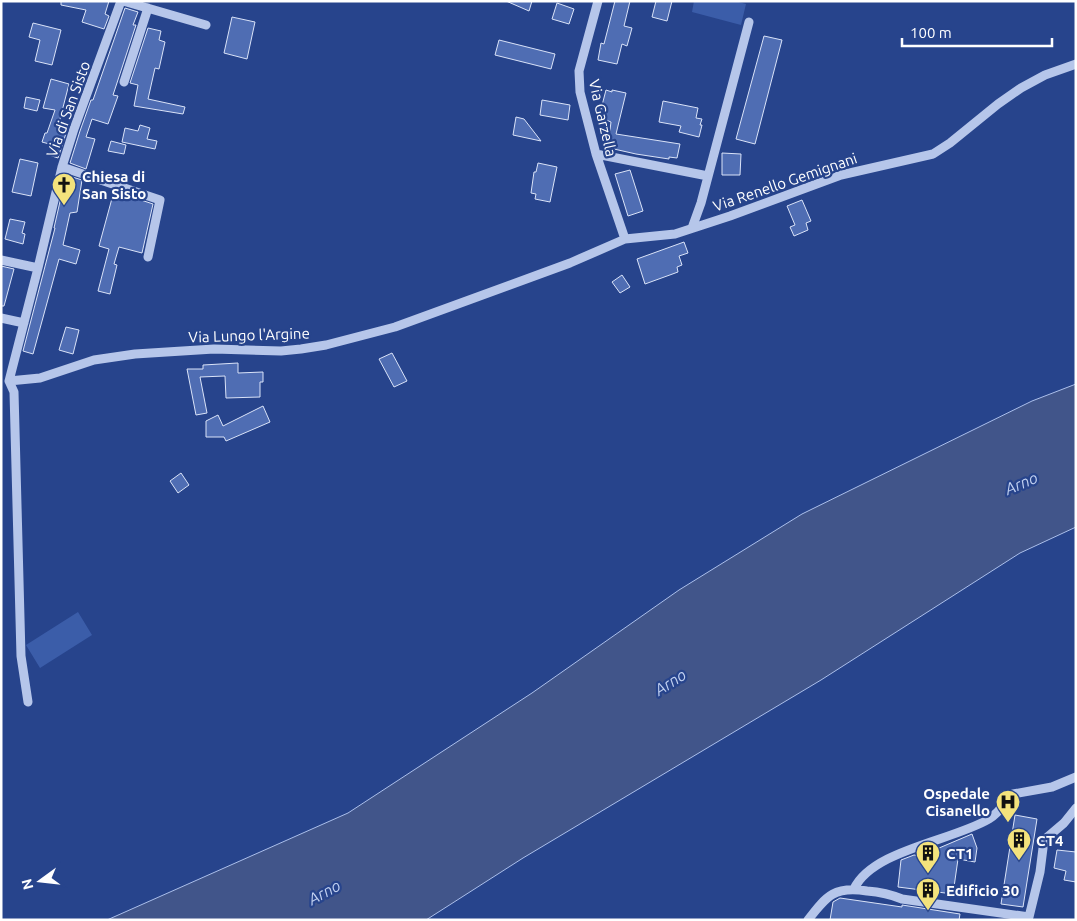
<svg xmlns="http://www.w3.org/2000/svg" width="1077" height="921" viewBox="0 0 1077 921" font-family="Ubuntu,sans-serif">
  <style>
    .green { fill: #3b5da9 }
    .water { fill: #41558a; stroke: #abbfeb }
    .building { fill: #4f6db3; stroke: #dae3f8 }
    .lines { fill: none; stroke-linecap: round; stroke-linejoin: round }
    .minor { stroke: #b6c6ea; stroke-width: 9 }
    .labels { text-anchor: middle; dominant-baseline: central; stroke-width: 4.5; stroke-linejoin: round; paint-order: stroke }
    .street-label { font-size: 15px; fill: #fff; stroke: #27448c }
    .poi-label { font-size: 15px; font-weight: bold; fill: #fff; stroke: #27448c; text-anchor: start }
    .water-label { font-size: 16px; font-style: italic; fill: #c2d1f1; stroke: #27448c }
  </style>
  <rect width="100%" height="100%" fill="#27448c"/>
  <!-- green -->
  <path class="green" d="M694 1H735L746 4 741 25 692 12Z
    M78 612 92 635 40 668 26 645Z"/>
  <!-- water -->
  <path class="water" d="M1076 384V527L1020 553 821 680 523 858 426 920H107L348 813 532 693 679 590 802 514 1032 401Z"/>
  <!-- building -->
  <path class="building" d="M61 1H109L105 14 109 16 104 29 82 22 86 10 61 5Z
    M506 1H532L529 11Z
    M615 1H630L624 26 632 28 627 46 622 44 617 64 598 60 601 43 604 44Z
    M656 1H672L667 21 652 17Z
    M557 3 574 9 569 24 552 19Z
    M125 8 138 12 133 25H136L113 95 118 96 108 124 92 119 86 137 95 139 86 169 70 163 80 131 91 100H93Z
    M232 17 255 22 247 59 224 53Z
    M33 23 61 30 52 65 35 61 40 40 29 37Z
    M148 28 161 31 159 40 165 42 159 69 155 68 148 99 185 107 183 114 134 106 138 85 130 83Z
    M764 36 782 40 755 144 736 139Z
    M499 40 555 54 551 69 495 55Z
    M51 79 69 84 59 123 68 127 58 158 49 155 53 145 42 142 45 133H47L55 110 43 108Z
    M606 90 612 92V90L626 93 616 134 680 144 677 158 669 157V159L636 154 614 149 615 144 613 146 608 145 611 122 599 117Z
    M26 97 40 100 37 111 24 108Z
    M542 100 570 105 568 120 540 115Z
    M663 101 698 108 696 118 702 119 700 125H702L699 137 679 132 681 126 659 122Z
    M516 117 524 119 541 141 513 135Z
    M140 125 150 128 147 139 157 141 155 149 122 142 125 128 138 131Z
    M111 141 126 145 124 154 108 151Z
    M722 153 741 154 740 175H722Z
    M20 159 38 163 31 196 12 192Z
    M538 163 557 167 550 202 535 199 536 194 531 193 534 172H536Z
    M630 170 643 211 628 216 615 174Z
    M66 175 82 180 77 212 70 213 63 245 80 250 76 264 59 259 33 354 23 351 55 228H54Z
    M114 191 153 204 142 253 119 247 114 264 117 265 110 294 98 291 109 249 99 246Z
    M802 200 811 221 806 223 808 230 794 236 790 227 795 225 787 206Z
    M10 219 25 222 22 233 25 234 23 244 5 239Z
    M684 242 688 253 679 256 682 265 677 267 678 272 645 284 637 259Z
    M1 266 14 269 4 306H1Z
    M622 275 630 287 620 293 612 282Z
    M66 327 79 330 73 354 59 350Z
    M392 353 407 381 394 387 379 359Z
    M238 363V373L263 372V382H260V397L226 398 225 376 200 377 207 413 196 415 187 369H203V365Z
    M263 406 270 422 226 441 224 437H206V421L218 415 223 426Z
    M181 473 189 485 178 493 170 481Z
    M1015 815 1037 819 1023 907 1001 904Z
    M972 834 977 848 975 862 958 859 953 894 898 887 901 860 914 855 931 857 932 851Z
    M1057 850 1076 852V882L1064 880 1066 871 1054 868Z
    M840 898 902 907V905L960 914 959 920H830L833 902Z"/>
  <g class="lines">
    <!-- minor -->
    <path class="minor" d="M123 1 206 25
      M598 1 579 71 580 92 596 154 625 239
      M124 82 148 8
      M596 154 708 176
      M62 167 160 200 148 257
      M692 228 701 203 749 22
      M1 260 38 268
      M1 318 24 323
      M9 381 40 378 94 360 135 354 214 349 281 351 301 349 326 345 395 327 570 263 625 239 675 234 730 216 841 175 933 154 950 143 998 104 1021 88 1045 75 1076 64
      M28 702 21 656 14 392 9 381 38 268 62 167 74 129 121 1
      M854 889C872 850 952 841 989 819 999 813 1005 803 1013 794L1052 787 1076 777
      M808 920C827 895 835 886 867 891 880 892 890 894 902 899L1029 917 1040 872 1044 840 1064 823 1076 808"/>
  </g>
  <!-- icons -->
  <defs>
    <symbol id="church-pin" viewBox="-11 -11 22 30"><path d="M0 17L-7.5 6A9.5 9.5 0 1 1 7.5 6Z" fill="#f3e27c" stroke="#27448c"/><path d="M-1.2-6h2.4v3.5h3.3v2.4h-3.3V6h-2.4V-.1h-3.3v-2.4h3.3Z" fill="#111"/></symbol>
    <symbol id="hospital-pin" viewBox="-11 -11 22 30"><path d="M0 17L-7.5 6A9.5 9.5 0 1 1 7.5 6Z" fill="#f3e27c" stroke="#27448c"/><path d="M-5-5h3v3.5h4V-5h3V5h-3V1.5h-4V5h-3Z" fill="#111"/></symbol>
    <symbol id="building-pin" viewBox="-11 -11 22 30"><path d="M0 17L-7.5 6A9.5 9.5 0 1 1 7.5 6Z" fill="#f3e27c" stroke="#27448c"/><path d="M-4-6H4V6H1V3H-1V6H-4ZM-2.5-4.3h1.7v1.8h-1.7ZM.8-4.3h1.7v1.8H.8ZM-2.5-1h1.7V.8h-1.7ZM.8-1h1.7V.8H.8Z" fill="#111"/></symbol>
  </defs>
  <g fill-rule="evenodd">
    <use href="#church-pin" x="50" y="171" width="28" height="38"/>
    <use href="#hospital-pin" x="994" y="788" width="28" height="38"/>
    <use href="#building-pin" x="1005" y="826" width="28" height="38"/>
    <use href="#building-pin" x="914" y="839" width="28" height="38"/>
    <use href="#building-pin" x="914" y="876" width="28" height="38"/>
  </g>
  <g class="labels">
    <!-- street labels -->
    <g class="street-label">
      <text transform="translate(68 109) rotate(-70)">Via di San Sisto</text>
      <text transform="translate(603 118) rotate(77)">Via Garzella</text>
      <text transform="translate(785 182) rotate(-19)">Via Renello Gemignani</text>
      <text transform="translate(249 335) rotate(-2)">Via Lungo l'Argine</text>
    </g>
    <!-- poi labels -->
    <g class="poi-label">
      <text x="82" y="176">Chiesa di<tspan x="82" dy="17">San Sisto</tspan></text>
      <text x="990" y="793" text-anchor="end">Ospedale<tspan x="990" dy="17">Cisanello</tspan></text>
      <text x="1036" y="840">CT4</text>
      <text x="946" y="853">CT1</text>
      <text x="946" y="890">Edificio 30</text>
    </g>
    <!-- water labels -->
    <g class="water-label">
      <text transform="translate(1021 483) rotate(-23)">Arno</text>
      <text transform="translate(670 682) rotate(-33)">Arno</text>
      <text transform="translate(324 892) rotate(-29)">Arno</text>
    </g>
  </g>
  <!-- border -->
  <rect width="1077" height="921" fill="none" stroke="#ffffff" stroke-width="5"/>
  <!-- north arrow -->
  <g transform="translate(40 881) rotate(255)" stroke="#27448c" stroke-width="4" paint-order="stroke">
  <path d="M0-4L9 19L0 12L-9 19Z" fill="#ffffff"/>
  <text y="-8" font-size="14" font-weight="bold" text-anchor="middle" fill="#ffffff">N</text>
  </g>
  <!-- scale -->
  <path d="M902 38v8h150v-8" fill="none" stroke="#ffffff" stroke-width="2.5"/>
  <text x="910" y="38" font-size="15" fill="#ffffff" stroke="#27448c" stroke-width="4" paint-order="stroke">100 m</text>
</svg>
